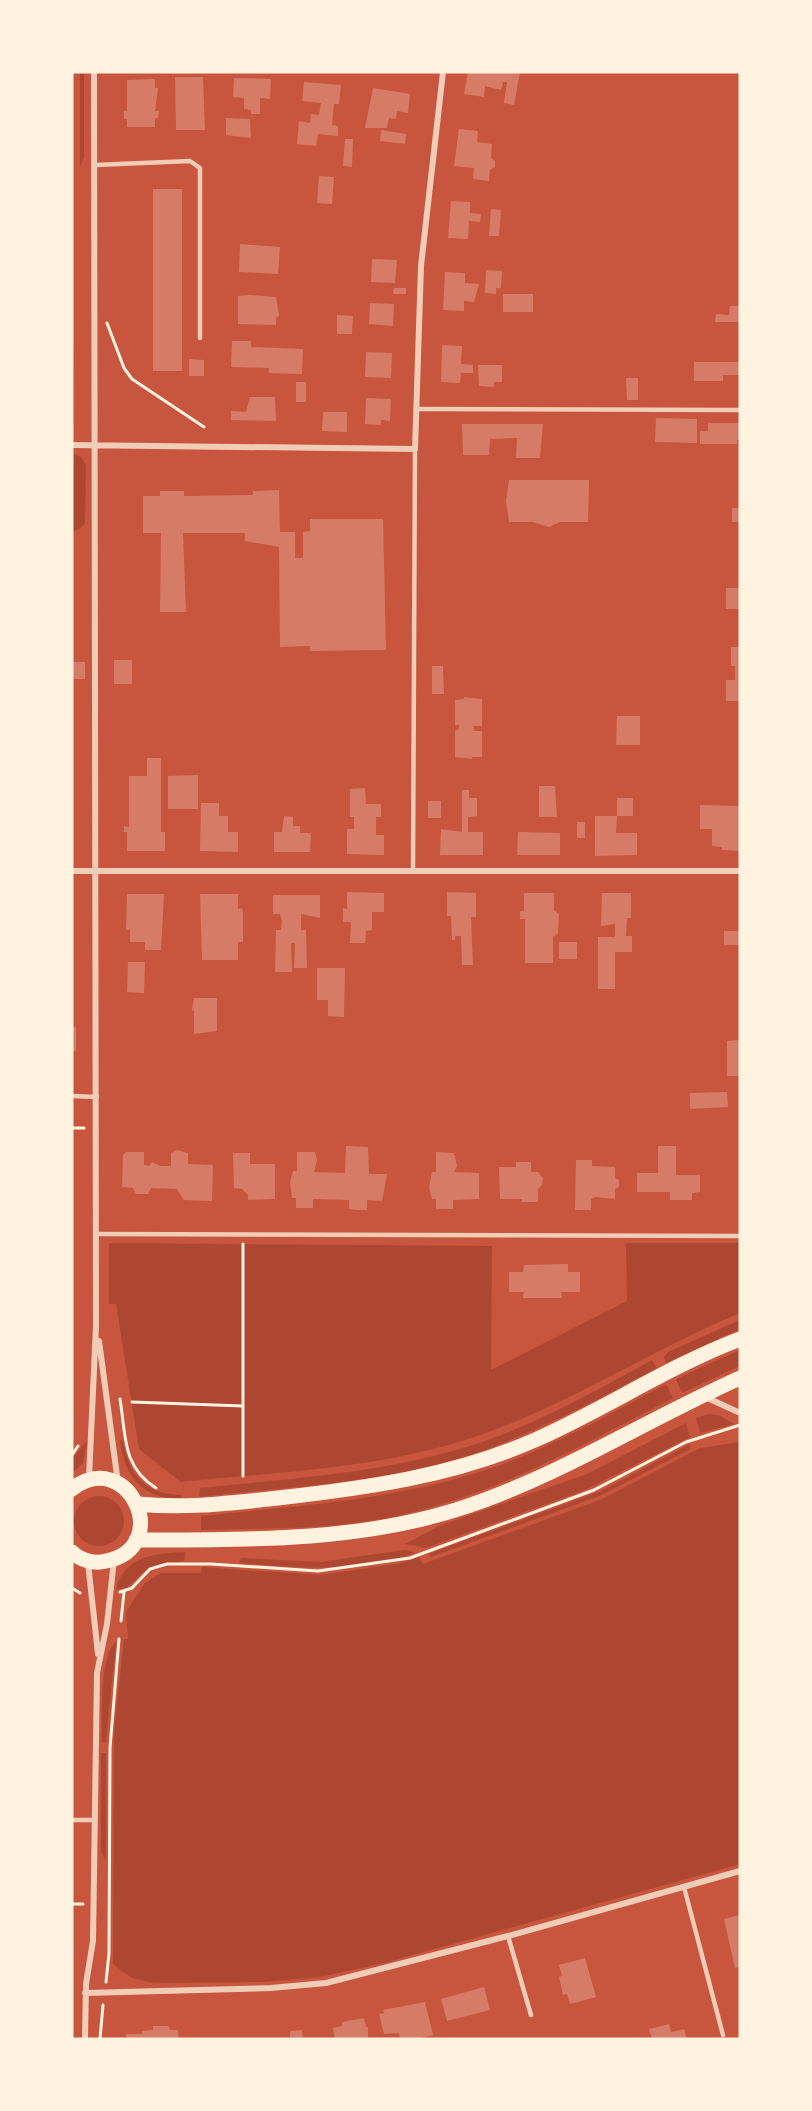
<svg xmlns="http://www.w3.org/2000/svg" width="812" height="2111" viewBox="0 0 812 2111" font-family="Mulish,sans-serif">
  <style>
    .green { fill: #ae4732 }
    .building { fill: #d67c66 }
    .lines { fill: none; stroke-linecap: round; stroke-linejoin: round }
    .path { stroke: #fff3e0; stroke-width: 3 }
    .service { stroke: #f1ccb7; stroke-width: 4.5 }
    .minor { stroke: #f1ccb7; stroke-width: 6 }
    .primary { stroke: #fff3e0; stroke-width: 15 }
  </style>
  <rect width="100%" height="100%" fill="#c8553d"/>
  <!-- green -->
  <path class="green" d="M80 72H84V157L80 167Z
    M72 253 74 424 72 426Z
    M72 454 81 457 86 465 85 523 81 528 72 532Z
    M109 1243 492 1246 491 1370 627 1301 626 1243H740V1313C648 1351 563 1409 468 1439 376 1469 277 1472 181 1482L139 1449 116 1304H109Z
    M740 1320V1329L666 1363 664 1357 668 1352Z
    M740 1350V1366L682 1393 676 1379Z
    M652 1360 657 1368C586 1405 515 1445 435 1465 359 1484 278 1488 199 1497L200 1488C285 1479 370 1474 453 1451 523 1432 588 1395 652 1360Z
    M666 1384 673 1398C582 1445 494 1496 392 1517 330 1530 265 1528 201 1530V1516C298 1506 396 1500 489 1469 551 1448 608 1415 666 1384Z
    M709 1414 719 1415 734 1424 700 1433 696 1418Z
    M686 1423 690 1437 585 1490 426 1548 405 1544 441 1525 587 1474Z
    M120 1440 123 1442C130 1476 145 1494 181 1495L182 1498C143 1501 124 1476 120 1440Z
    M87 1441 83 1463 72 1473V1459Z
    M740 1442V1864L384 1963 320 1977 262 1982 152 1983 130 1977 113 1964 114 1731 124 1639H128L126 1612 145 1583 161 1573H201L202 1567 320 1575 397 1564 419 1557 423 1564 600 1500 700 1448Z
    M688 1445H690V1449L602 1495 431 1557 428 1554 601 1491Z
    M74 1521a25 25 0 1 1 50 0a25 25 0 1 1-50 0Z
    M404 1550 416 1552C367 1574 291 1567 239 1563L241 1558 321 1562Z
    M186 1552 184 1561C150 1566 152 1562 127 1588L116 1590C123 1555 158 1553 186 1552Z
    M116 1642 106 1742H102C102 1721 99 1655 116 1642Z
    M101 1753H106V1861L101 1851Z"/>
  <!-- building -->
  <path class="building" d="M468 72H520L514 105 504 103 507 82H503L501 90 485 86 484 97 464 94Z
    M175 77H203L205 130H176Z
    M234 78 271 79 270 99 260 98V114H251V110L244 109V98L233 97Z
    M155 79V88H158L155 111H159L158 118H155V127H127V119H124V111H127V80Z
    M304 82 341 85 339 104H334L332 125 338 126V136L318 134 316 146 297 144 299 121 310 123 311 114 319 115 321 103 302 101Z
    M373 88 410 94 408 113 397 111 396 119 389 118 387 128H365Z
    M226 118 250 119 251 138 226 135Z
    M459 129 478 131 477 142 492 144 491 158 495 161V167L490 170 489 181 473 179 474 168 454 166Z
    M381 130 406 134 405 144 380 141Z
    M345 139H353L352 167 343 166Z
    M319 176 334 177 332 204 317 203Z
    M153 189H182V371H153Z
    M451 201 470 202V213L481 214 480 222 469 221 468 239 448 238Z
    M491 209 501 210 499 236H489Z
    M240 244 280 247 278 274 239 272Z
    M372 259 397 260 395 283 371 282Z
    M486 270 502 271 501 288H496V294L485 293Z
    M445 272 465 273V283L479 284 474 302 464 301V311L443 310Z
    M394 288H406V294H393Z
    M503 294H533V312H503Z
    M249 295 276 297 279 315 276 318V325L238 324V296Z
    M370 303 394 304 393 326 369 324Z
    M730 306H740V322H715L716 314 729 315Z
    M337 315 353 316 352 334H337Z
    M232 341H251V347L303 349 302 374 269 373V368L231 367Z
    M442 345 462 346 461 364 473 365V373H461L460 383 441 382Z
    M366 352 392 353 391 378 365 377Z
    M189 359 204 360V376H189Z
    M694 362H740V375H723V381H694Z
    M478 365H502V382H494V387L479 386Z
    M626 378H638V400H627Z
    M296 382H306V402H296Z
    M250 397H275L276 421 231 420V411L246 412Z
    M366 398 391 399 390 421 381 420V425L365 424Z
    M323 412H347V432L322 431Z
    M656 418 697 419V443L655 442Z
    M708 423H740V440H737V444H700V431H708Z
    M462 424H543L540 458H516L517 438 490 439 489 455H463Z
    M509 480H589L588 522H560L549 527 533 522H509L506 501Z
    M279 490 280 532H295V558H303V532L310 531V519H383L386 650 310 651V646L280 647 279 547 245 541V533H183L186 612H160L161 533H143V496H160V491H184V496L253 495V491Z
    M732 508H740V522H732Z
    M726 588H740V609H726Z
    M731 647H740V701H726V680H735V666H731Z
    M114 660H132V684H114Z
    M72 662H85V679H72Z
    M432 666H443L444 694H432Z
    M464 697 482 699V726H474V731H482V757H472V759L455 757V731L459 729V725H455V700L464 699Z
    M617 716H640V745H616Z
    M147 758H161V832H165V851H127V832H124V826L129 827V776H147Z
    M198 775V809H168V776Z
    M539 786H555L557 817H539Z
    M365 788 366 804H381V817H376V835H384V855L347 854V829H354V817H350V789Z
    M462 790H469V798H477V816L468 817V832H483V855H440L441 829 462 832Z
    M617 798H633V816H617Z
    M428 801H441V818H428Z
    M201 803H219V816H228V832H238V852L200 851Z
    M700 805 740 806V851L722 850V847L712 846V829H700Z
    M284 816 293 817V826H300V833H311L310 852H274V832H282Z
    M595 816H617L616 833H637V855L595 856Z
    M577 822H585V838H577Z
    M518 832 560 833V855H517Z
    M347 892 384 893V912H372V930L366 931 365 943H350L351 922H343V908L347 909Z
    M447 892 476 893V917H471L473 965H462L461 936H455V940H452L451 916H447Z
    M524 893H554V910L559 914 558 933 553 937V963H525V919H520V911H524Z
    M602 893H631V918H627L626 936H632V952H615V989H598V937H615V924L601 926Z
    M127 894H164L161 950H145V942H130V930H126Z
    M200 894H238V909L242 908 243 913V942H238V960H202Z
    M273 895H320V918L301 914V930H306L307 968H294L295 943H291L292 972H275L276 930H281L282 921 280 914H273Z
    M724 931H740V945H724Z
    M559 942H577V959H559Z
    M128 962H145L144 993 127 992Z
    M317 968H345L344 1017 328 1016V1000H317Z
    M194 998H217V1031L194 1034V1011L192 1010Z
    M72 1027H76V1051H72Z
    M740 1040V1076H727V1041Z
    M727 1092 728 1107 690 1109V1093Z
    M346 1146 368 1147 369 1174H387L382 1201 367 1200V1210H357L349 1209V1200L313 1199V1208H296V1198H292L290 1182 293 1171H297V1152H315L317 1160 314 1172 345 1173Z
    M658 1146H676V1175H700V1192L692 1193V1200H670V1192H637V1173H658Z
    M177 1150 188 1153V1164L213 1165 212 1201 184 1200 177 1189 151 1188 148 1194H136L133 1188 122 1187 123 1155 126 1152H144V1165L149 1166 152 1162 160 1166H171V1153Z
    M436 1152 454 1153 457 1166 454 1172 479 1173V1199L453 1200V1209H436V1199H432L429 1188 432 1172H436Z
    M233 1153H250V1164H275V1199L248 1200V1195L242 1189 234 1188Z
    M576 1160H592V1166L615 1167V1178L619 1180V1187L615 1189V1199L595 1197 591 1199V1210H575Z
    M516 1162H531V1172H538L543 1178 542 1185 538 1190V1202H522V1199H500L499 1167H516Z
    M568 1264V1272H580V1292H561L562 1298H523L524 1292H509V1272H523L524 1265Z
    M740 1915V1967L735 1968 724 1919Z
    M585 1958 596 1997 570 2004 567 1994 563 1995 559 1977 562 1976 559 1965Z
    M484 1987 490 2010 447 2021 441 1999Z
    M425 2002 433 2035 417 2039H400L399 2033 384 2034 379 2014 384 2013 383 2010Z
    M364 2018 366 2027H368V2039H335L333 2028 342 2026V2022Z
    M669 2024 671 2032 684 2029 687 2039H652L649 2029Z
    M153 2026H169L170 2030H178L179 2039H126V2034H142V2031L153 2030Z
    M302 2030 303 2039H290V2031Z"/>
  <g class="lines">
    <!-- path -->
    <path class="path" d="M107 323 124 368 132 379 204 427
      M72 1128H84
      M243 1244V1476
      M120 1399C126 1435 122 1467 156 1488
      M132 1402 243 1406
      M72 1455 78 1446
      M72 1588 80 1593
      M120 1592 132 1588 150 1569 167 1564H211L318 1571 410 1558 594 1490 686 1442 740 1425
      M121 1621 124 1592
      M72 1904H83
      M106 1982 109 1953 110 1748 119 1639
      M100 2039 103 2005"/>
    <!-- service -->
    <path class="service" d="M95 165 190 161 200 168V338
      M416 409 740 410
      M413 871 415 449
      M72 1096 97 1097
      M96 1234 740 1236
      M72 1820H94
      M684 1887 723 2035
      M508 1936 531 2015"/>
    <!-- minor -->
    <path class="minor" d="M72 445 415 449 421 266 443 72
      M72 871H740
      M99 1341 118 1483
      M703 1396 738 1412
      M89 1478 96 1326 94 72
      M88 1563 98 1654
      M85 1993 271 1988 326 1983 508 1936 740 1871
      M85 2039 86 1984 93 1941 97 1673 107 1624 114 1560"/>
    <!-- primary -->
    <path class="primary" d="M72 1489C128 1446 175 1547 106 1561 95 1564 81 1561 72 1552
      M138 1504C185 1509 231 1503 278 1498 367 1488 453 1476 535 1440 605 1409 669 1366 740 1339
      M136 1540C246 1540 359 1542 465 1507 561 1475 648 1419 740 1378"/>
  </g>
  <!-- border -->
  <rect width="812" height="2111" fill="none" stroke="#fff3e0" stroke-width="147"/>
</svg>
